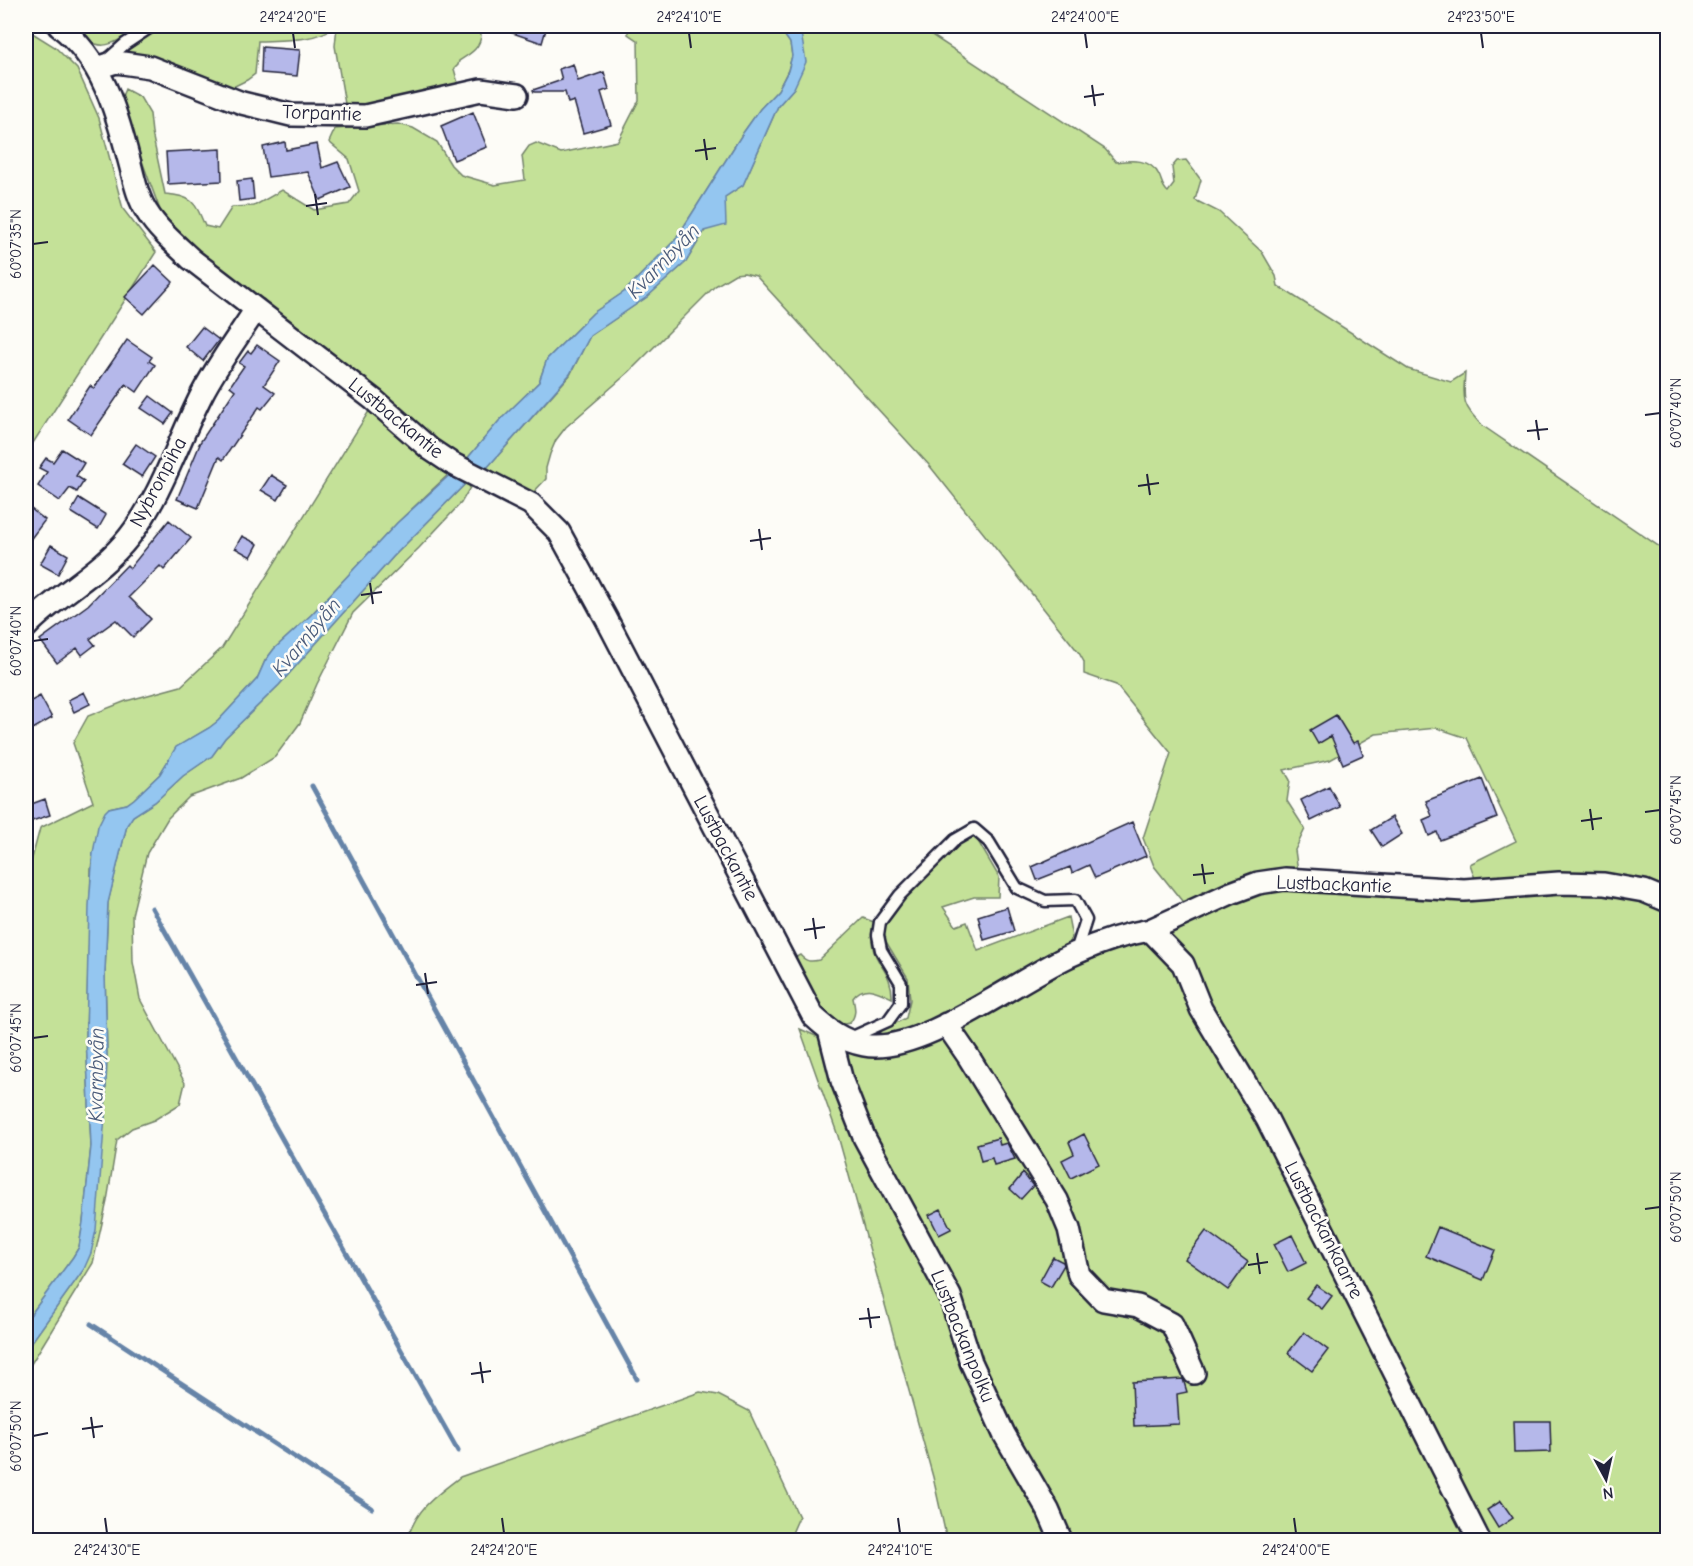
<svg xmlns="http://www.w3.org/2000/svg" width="1693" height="1566" viewBox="0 0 1693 1566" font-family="'Comic Neue',sans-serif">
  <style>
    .green { fill: #c4e198; stroke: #73826a; stroke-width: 1.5; fill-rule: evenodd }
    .water { fill: #94c6f0; stroke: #6684a8; stroke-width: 1.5 }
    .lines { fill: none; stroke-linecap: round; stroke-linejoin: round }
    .stream { stroke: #6684a8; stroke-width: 5 }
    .building { fill: #b5b8ea; stroke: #22223b; stroke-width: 1.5 }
    .service-casing { stroke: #22223b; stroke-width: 15 }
    .minor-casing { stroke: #22223b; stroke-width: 26 }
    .service { stroke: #fdfcf7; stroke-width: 10 }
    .minor { stroke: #fdfcf7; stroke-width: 21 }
    .ticks { fill: none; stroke: #22223b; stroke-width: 2 }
    .labels { text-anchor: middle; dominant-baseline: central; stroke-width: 5; stroke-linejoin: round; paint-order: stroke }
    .street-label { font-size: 20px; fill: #22223b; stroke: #fdfcf7 }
    .water-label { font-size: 21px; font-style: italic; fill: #4a5b7a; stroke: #fdfcf7 }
    .neatline { fill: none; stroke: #22223b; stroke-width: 2 }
    .ticks-label { font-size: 15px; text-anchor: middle; fill: #22223b }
  </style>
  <rect width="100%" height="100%" fill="#fdfcf7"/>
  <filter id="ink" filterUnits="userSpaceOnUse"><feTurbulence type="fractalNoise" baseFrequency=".0167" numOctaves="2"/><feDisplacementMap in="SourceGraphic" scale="12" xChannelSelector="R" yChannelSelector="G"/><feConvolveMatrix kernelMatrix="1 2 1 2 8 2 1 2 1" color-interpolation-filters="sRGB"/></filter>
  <g filter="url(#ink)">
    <!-- green -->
    <path class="green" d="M67 26H140C106 50 101 53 67 26Z
      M161 26H336C315 42 283 40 258 41L255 74 247 80 229 89 129 54 128 49Z
      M337 26H466L481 34C481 48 470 54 459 61L458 65 454 69 460 90 346 110 335 46Z
      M628 26H778L790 43 792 56 788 70 778 90 760 109 743 133 676 239 624 292 593 313 547 359 539 382 499 421 466 460 440 448 219 268 177 231 160 210 120 101 125 89 140 97 150 114 152 133 165 194C193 196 195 202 205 226L218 229 232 207 254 206 282 190 314 210 349 204 359 191 349 159 329 142 335 129 398 124 413 128 437 142 451 165 461 175 495 185 525 180 522 156 529 146 536 143 561 153 618 141 639 100 638 41 628 34Z
      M797 26H918L1105 149 1116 162C1131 160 1151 158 1159 175 1162 181 1162 187 1168 192L1174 184 1172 167 1177 161 1186 160 1201 180 1195 200 1219 212 1262 252 1276 276 1278 286 1408 369 1451 382 1465 373C1463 400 1462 406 1483 426L1667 552V1540H947L933 1477 838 1136 800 1029 845 1049 906 1018 910 1000 908 978 885 940 883 932 885 923 913 886 966 836H975L999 877 998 897H974L943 907 956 926 967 922 978 951 1068 917 1072 937 1066 951 1074 967 1194 916 1154 866 1143 838 1171 753 1116 685 1084 674V662L1079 653 929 465 756 276 744 273 735 274 715 286 629 372 566 427 556 440 550 454 546 468V479L528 498 480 473 486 469 570 375 590 336 647 297 686 262 725 197 743 185 778 106 794 88 801 33ZM1437 728 1467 738 1516 841 1470 864 1482 899 1301 892 1295 850 1305 829 1287 801 1290 780 1284 770 1330 760 1376 734Z
      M26 29 55 47 77 69 99 118 123 209 156 252 26 454Z
      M369 411 439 466 451 472 397 523 311 615 274 649 265 661 257 679 218 721 209 728 177 747 160 774 134 799 127 804 109 808 93 853 91 869 86 1037 91 1146 83 1222 79 1247 73 1257 26 1321V881L40 828 93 802 73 743 88 716 126 701 181 686 222 648Z
      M469 480 473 482 461 503 419 548 353 613 317 684 300 723 275 757 241 778 189 797 168 818 147 853 132 915 133 962 140 999 185 1083 180 1104 154 1120 132 1128 117 1140 107 1201 93 1263 26 1372V1350L84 1269 105 1116 107 1055 105 972 108 902 127 825 133 816 155 802 183 776 212 756 225 738 279 685 393 557Z
      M863 918 874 922C864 964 893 964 892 998 878 991 864 983 853 998 855 1008 857 1014 850 1023L838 1025 821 1010 796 957 800 955C806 962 811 962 819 960Z
      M700 1392 718 1395 749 1411 799 1517 792 1533 783 1540H407C416 1509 435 1496 460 1477Z"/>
    <!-- water -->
    <path class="water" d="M778 26H797L801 33 806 62 794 88 778 106 743 185 725 197 726 225 704 231 686 262 647 297 590 336 570 374 486 469 469 480 393 557 279 685 225 738 212 756 183 776 155 802 133 816 127 825 108 903 105 972 107 1055 105 1116 96 1230 91 1253 84 1269 26 1350V1321L73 1257 79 1247 83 1222 91 1146 86 1037 89 905 93 853 98 826 105 812 109 808 127 804 134 799 160 774 176 747 209 728 218 721 257 679 265 661 274 649 311 615 397 523 466 460 499 421 539 382 547 359 593 313 624 292 676 239 743 133 760 109 778 90 788 71 792 56 790 43Z"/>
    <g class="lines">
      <!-- stream -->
      <path class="stream" d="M312 786 637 1379
        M152 908 458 1451
        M91 1324 372 1508
        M26 1537 31 1540"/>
    </g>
    <!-- building -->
    <path class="building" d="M499 26H547L542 43 498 28Z
      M262 47 300 50 297 76 261 73Z
      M573 64 578 81 604 72 609 89 601 92 611 125 583 133 574 101 568 103 565 92H534L533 90 562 80 559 69Z
      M473 112 487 147 454 160 441 126Z
      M285 142 286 150 317 144 322 168 338 162 350 187 320 200 308 172 268 177 263 147Z
      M221 149 222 181 168 184 166 152Z
      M252 179 254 199 239 201 237 181Z
      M155 265 173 282 144 314 125 297Z
      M202 327 219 340 203 361 186 347Z
      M127 340 152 357 149 361 155 365 137 392 126 384 91 435 68 419 90 386 94 388Z
      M257 345 280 361 264 385 275 393 262 409 259 407 223 460 219 457 198 508 177 499 200 444H199L235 390 230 386 244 366 239 363 248 351 251 353Z
      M150 396 173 413 165 424 141 408Z
      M136 444 155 457 142 477 122 464Z
      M62 449 84 463 76 476 84 481 77 492 70 488 60 501 38 486 47 472 39 468 46 458 53 462Z
      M271 475 287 485 278 500 261 490Z
      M79 498 106 515 98 529 71 512Z
      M26 505 45 520 26 545Z
      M169 520 191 538 164 570 160 566 129 597 151 619 133 637 116 620 90 639 95 645 82 655 77 648 57 663 40 640 88 605 127 565 130 568Z
      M242 536 258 544 251 557 235 548Z
      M51 545 68 555 58 574 40 564Z
      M84 692 90 704 74 712 68 700Z
      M40 696 52 718 26 733V704Z
      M1336 715 1353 743 1358 741 1363 755 1343 764 1331 736 1318 744 1310 730Z
      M1482 779 1497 818 1440 840 1437 832 1429 836 1423 820 1432 816 1426 801Z
      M1329 786 1340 807 1311 821 1301 800Z
      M45 799 50 815 29 822 26 806Z
      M1392 817 1402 834 1382 847 1371 830Z
      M1132 822 1146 856 1095 878 1089 865 1072 873 1070 867 1037 880 1032 867Z
      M1007 907 1014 931 984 940 978 916Z
      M1084 1134 1099 1164 1071 1178 1062 1160 1074 1154 1069 1142Z
      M998 1138 1000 1145 1007 1143 1015 1159 994 1165 992 1158 981 1161 977 1144Z
      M1023 1173 1033 1186 1021 1199 1010 1189Z
      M941 1209 951 1229 939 1235 929 1215Z
      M1438 1227 1495 1250 1483 1280 1426 1256Z
      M1206 1231 1248 1262 1228 1290 1185 1259Z
      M1292 1235 1306 1263 1288 1272 1274 1244Z
      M1053 1257 1063 1262 1064 1265 1051 1287 1040 1281Z
      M1316 1285 1332 1296 1322 1309 1306 1298Z
      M1304 1332 1328 1350 1312 1371 1288 1353Z
      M1183 1379 1187 1392 1177 1394 1179 1424 1134 1426 1132 1382Z
      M1513 1421H1550L1551 1452 1514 1453Z
      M1501 1501 1513 1518 1498 1528 1487 1510Z"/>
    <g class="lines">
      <defs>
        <path id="service" d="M107 60 125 44 152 26
          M848 1039 888 1021 901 1003V983L881 950 878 935 880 922 900 895 955 840 974 829 989 842 1017 888 1045 901 1075 900 1086 920 1076 951"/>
        <path id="minor" d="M59 26C102 59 116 110 129 160 134 178 137 197 147 212 158 230 176 245 191 259L374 400 430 449 451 463 531 504 559 532 606 618 813 1016C828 1030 843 1041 864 1045 921 1056 1021 976 1076 953 1098 943 1126 934 1150 930L1231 893 1258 883 1285 879 1464 890 1559 883 1604 884 1644 891 1668 901
          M97 68 116 62 150 67 242 103 291 115 365 116 481 90 517 95
          M26 627C57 594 100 574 129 537 162 495 178 441 202 394 217 365 238 337 256 309
          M1150 930 1183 964 1201 1009 1267 1119 1479 1540
          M946 1024 968 1056 1057 1200 1069 1229 1079 1275 1103 1300 1138 1306 1172 1324 1194 1373
          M829 1030 842 1081 864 1137 950 1296 971 1362 1004 1434 1048 1510 1061 1540"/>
      </defs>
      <!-- service casing -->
      <use href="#service" class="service-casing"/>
      <!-- minor casing -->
      <use href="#minor" class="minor-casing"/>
      <!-- service -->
      <use href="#service" class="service"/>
      <!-- minor -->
      <use href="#minor" class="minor"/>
    </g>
  </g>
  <!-- ticks -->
  <path class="ticks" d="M293 33 295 48M689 33 691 48M1085 33 1087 48M1481 33 1483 48M1092 85 1095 106M1084 97 1104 94M704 139 707 160M695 151 716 148M315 194 318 215M306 206 327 203M33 244 48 242M1645 415 1660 413M1536 420 1539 440M1527 431 1548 429M1147 474 1150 495M1138 486 1159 483M759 529 762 550M750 541 771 538M370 583 373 604M361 595 382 592M33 641 48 639M1590 809 1593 830M1645 812 1660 810M1581 821 1602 818M1202 864 1205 884M1193 875 1214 873M813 918 816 939M804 930 825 927M425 973 428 994M416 985 437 982M33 1038 48 1036M1645 1209 1660 1207M1257 1253 1260 1274M1248 1265 1268 1262M868 1308 871 1328M859 1319 880 1317M480 1362 483 1383M471 1374 491 1371M91 1417 94 1438M82 1429 103 1426M33 1436 48 1433M105 1518 107 1533M502 1518 504 1533M898 1518 900 1533M1294 1518 1296 1533"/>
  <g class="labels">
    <!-- street labels -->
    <g class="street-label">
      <text transform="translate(322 113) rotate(2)">Torpantie</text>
      <text transform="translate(396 418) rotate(39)">Lustbackantie</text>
      <text transform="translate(158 482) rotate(-62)">Nybronpiha</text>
      <text transform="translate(726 848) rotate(62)">Lustbackantie</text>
      <text transform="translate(1334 884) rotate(2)">Lustbackantie</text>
      <text transform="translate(1324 1230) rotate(63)">Lustbackankaarre</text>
      <text transform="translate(963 1336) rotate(68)">Lustbackanpolku</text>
    </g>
    <!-- water labels -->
    <g class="water-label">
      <text transform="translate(663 261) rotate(-46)">Kvarnbyån</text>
      <text transform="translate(306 637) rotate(-50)">Kvarnbyån</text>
      <text transform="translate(96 1075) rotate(-89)">Kvarnbyån</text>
    </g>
  </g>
  <!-- margin -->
  <rect width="1693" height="1566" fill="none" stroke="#fdfcf7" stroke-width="66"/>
  <!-- north arrow -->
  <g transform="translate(1606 1479) rotate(172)" stroke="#fdfcf7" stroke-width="4.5" paint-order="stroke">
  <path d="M0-4.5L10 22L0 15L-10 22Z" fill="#22223b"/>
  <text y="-9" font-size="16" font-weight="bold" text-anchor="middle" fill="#22223b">N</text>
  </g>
  <rect x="33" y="33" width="1627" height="1500" class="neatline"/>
  <g class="ticks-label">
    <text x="293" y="22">24°24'20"E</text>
    <text x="689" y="22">24°24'10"E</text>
    <text x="1085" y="22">24°24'00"E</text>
    <text x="1481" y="22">24°23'50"E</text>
    <text transform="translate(16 244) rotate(-90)" y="5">60°07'35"N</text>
    <text transform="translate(1676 413) rotate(-90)" y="5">60°07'40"N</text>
    <text transform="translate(16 641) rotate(-90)" y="5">60°07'40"N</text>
    <text transform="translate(1676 810) rotate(-90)" y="5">60°07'45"N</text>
    <text transform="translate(16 1038) rotate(-90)" y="5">60°07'45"N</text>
    <text transform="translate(1676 1207) rotate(-90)" y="5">60°07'50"N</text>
    <text transform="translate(16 1436) rotate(-90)" y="5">60°07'50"N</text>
    <text x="107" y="1555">24°24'30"E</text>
    <text x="504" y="1555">24°24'20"E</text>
    <text x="900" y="1555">24°24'10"E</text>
    <text x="1296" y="1555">24°24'00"E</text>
  </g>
</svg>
